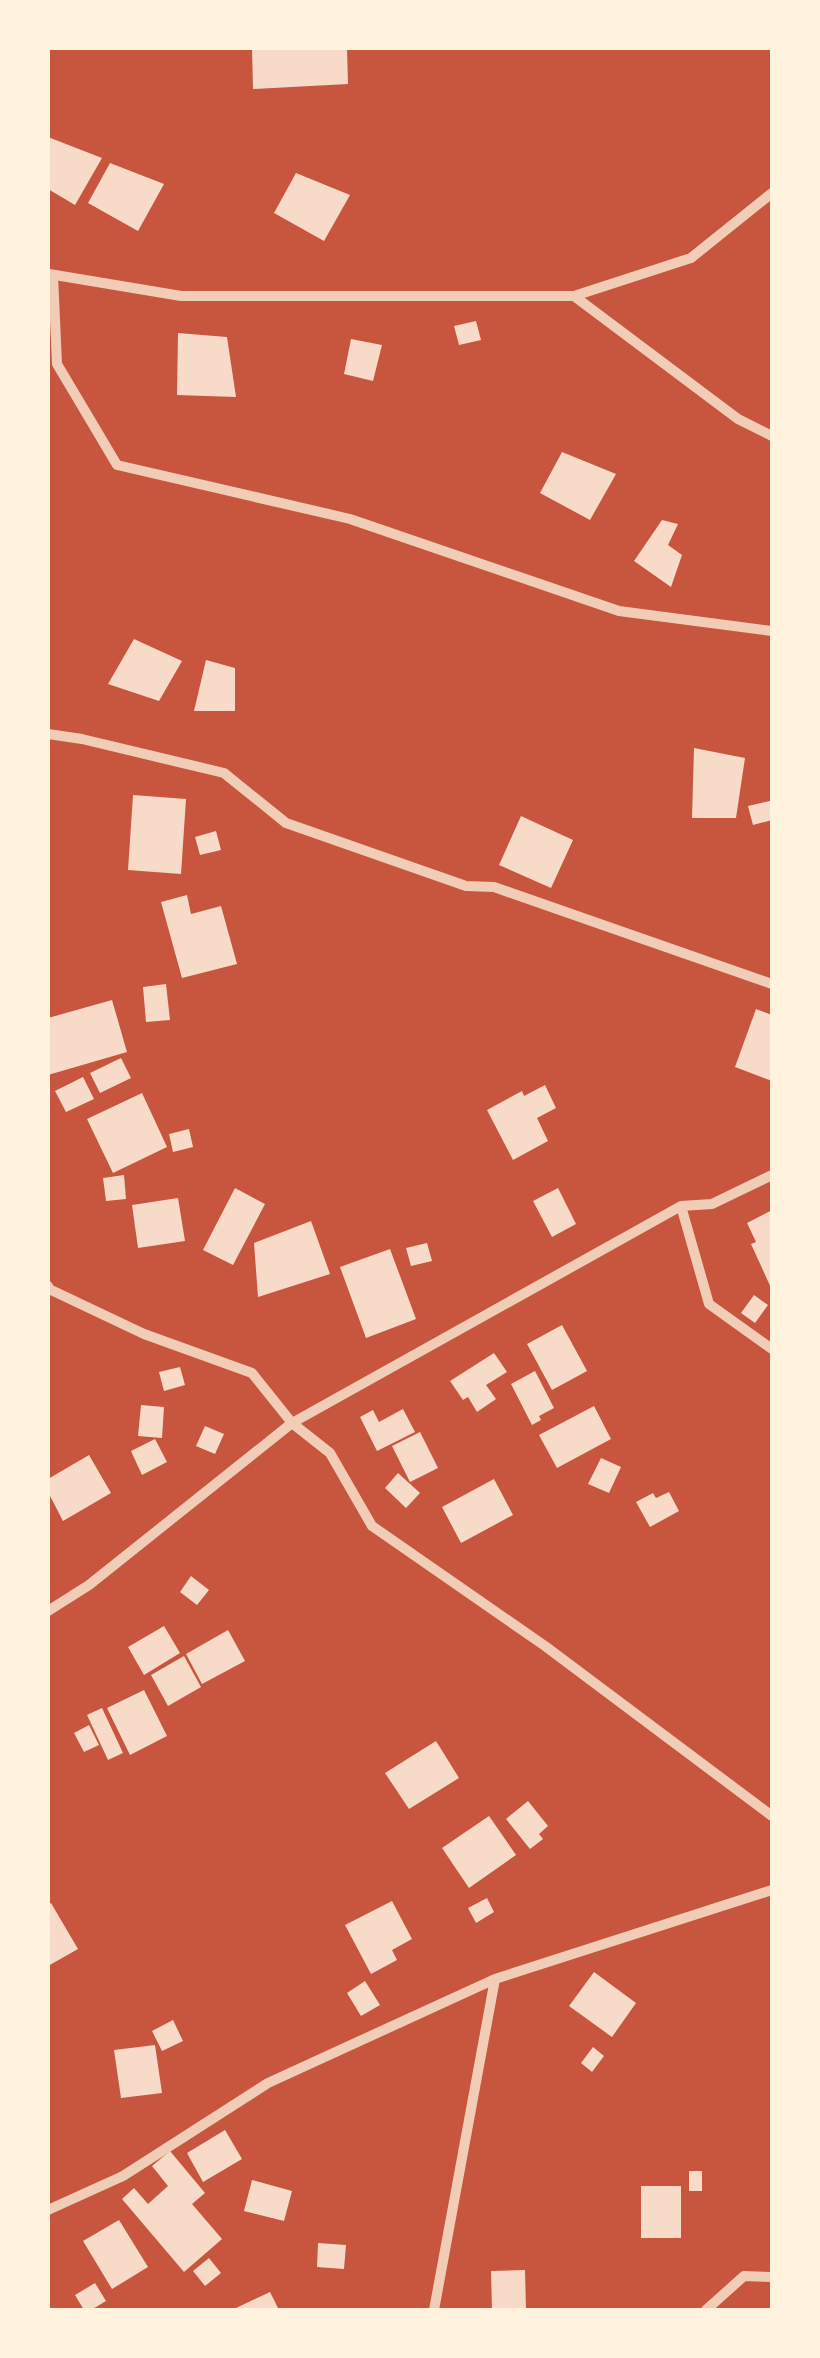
<svg xmlns="http://www.w3.org/2000/svg" width="820" height="2358" viewBox="0 0 820 2358" font-family="Bitter,serif">
  <style>
    .building { fill: #f7dbc8 }
    .lines { fill: none; stroke-linecap: round; stroke-linejoin: round }
    .minor { stroke: #f1ccb7; stroke-width: 10 }
  </style>
  <rect width="100%" height="100%" fill="#c8553d"/>
  <!-- building -->
  <path class="building" d="M252 48H347L348 84 253 89Z
    M48 137 102 158 75 205 48 189Z
    M110 163 164 184 138 231 88 203Z
    M296 173 350 195 324 241 274 213Z
    M476 321 481 340 459 345 454 326Z
    M178 333 227 337 236 397 177 395Z
    M351 339 382 345 373 381 344 374Z
    M562 452 616 474 590 520 540 493Z
    M662 520 678 524 668 545 682 555 671 587 634 561Z
    M134 639 182 661 159 701 108 684Z
    M206 660 235 668V711H194Z
    M694 748 745 758 736 818H692Z
    M133 795 186 799 181 874 128 870Z
    M770 801 772 820 753 825 748 806Z
    M521 816 573 840 551 888 499 865Z
    M216 831 221 850 200 855 195 837Z
    M187 895 191 914 221 906 237 964 182 978 161 902Z
    M166 984 170 1020 146 1022 143 987Z
    M112 1000 127 1052 48 1075V1018Z
    M756 1009 772 1015V1081L735 1067Z
    M121 1058 131 1078 100 1093 90 1073Z
    M83 1077 94 1099 66 1112 55 1091Z
    M545 1085 556 1108 537 1118 548 1141 513 1160 487 1110 522 1091 524 1096Z
    M142 1093 167 1147 113 1173 87 1119Z
    M189 1129 193 1147 173 1152 169 1134Z
    M124 1175 126 1199 106 1201 103 1178Z
    M235 1188 265 1204 233 1265 203 1250Z
    M558 1188 576 1224 552 1237 533 1201Z
    M178 1198 185 1241 138 1248 132 1205Z
    M772 1210V1290L751 1244 756 1242 747 1223Z
    M311 1221 330 1274 258 1297 254 1243Z
    M427 1243 432 1261 411 1266 406 1248Z
    M390 1249 416 1319 366 1338 340 1267Z
    M754 1295 768 1305 755 1323 741 1313Z
    M562 1325 587 1371 552 1390 527 1344Z
    M494 1353 507 1372 486 1385 496 1399 477 1412 468 1397 463 1400 450 1381Z
    M180 1367 185 1385 164 1391 159 1372Z
    M535 1371 554 1408 539 1416 541 1420 532 1425 511 1384Z
    M141 1405 164 1407 162 1438 138 1436Z
    M594 1406 611 1439 557 1468 539 1435Z
    M403 1409 415 1432 377 1451 360 1417 373 1410 379 1422Z
    M205 1426 224 1434 215 1454 196 1446Z
    M420 1432 438 1468 410 1482 392 1446Z
    M155 1439 167 1462 142 1475 131 1451Z
    M89 1455 111 1493 63 1521 48 1492V1479Z
    M601 1458 621 1467 609 1493 588 1484Z
    M398 1473 420 1493 406 1508 385 1488Z
    M494 1479 513 1515 461 1543 442 1507Z
    M669 1492 679 1511 650 1527 636 1502 653 1493 656 1498Z
    M191 1576 209 1590 197 1605 180 1592Z
    M164 1626 180 1653 144 1675 128 1647Z
    M228 1630 245 1661 202 1684 186 1654Z
    M184 1656 201 1687 168 1706 151 1675Z
    M144 1690 167 1736 130 1755 107 1708Z
    M102 1708 123 1753 108 1760 87 1715Z
    M89 1725 99 1745 84 1752 74 1733Z
    M436 1741 459 1778 409 1809 385 1773Z
    M528 1801 548 1826 539 1834 543 1839 530 1849 506 1819Z
    M489 1816 516 1855 469 1888 442 1848Z
    M487 1898 494 1912 476 1923 468 1908Z
    M392 1901 412 1939 392 1950 397 1960 371 1974 345 1925Z
    M51 1903 78 1949 48 1966V1905Z
    M594 1972 636 2003 612 2037 569 2006Z
    M365 1981 380 2005 361 2016 347 1993Z
    M173 2020 183 2041 162 2051 152 2031Z
    M155 2045 162 2093 121 2098 114 2050Z
    M593 2047 604 2056 592 2072 581 2063Z
    M225 2130 242 2159 203 2182 187 2153Z
    M170 2151 205 2193 192 2204 222 2239 184 2272 122 2199 134 2188 148 2204 168 2186 152 2166Z
    M689 2171H702V2191H689Z
    M252 2180 292 2191 284 2221 244 2211Z
    M641 2186H681V2238H641Z
    M119 2220 148 2267 112 2289 83 2241Z
    M318 2243 346 2245 344 2269 317 2267Z
    M209 2258 221 2273 205 2286 193 2271Z
    M525 2270 526 2310H492L491 2271Z
    M95 2283 106 2301 91 2310H84L75 2295Z
    M270 2292 279 2310H238L236 2308Z"/>
  <g class="lines">
    <!-- minor -->
    <path class="minor" d="M49 274 181 296H574L691 258 772 193
      M53 275 57 364 117 465 350 519 619 611 772 631
      M574 296 738 419 772 436
      M48 734 82 739 224 773 286 823 466 886 494 887 772 984
      M681 1206 709 1304 772 1349
      M48 1286 49 1289 144 1334 252 1373 292 1423 330 1453 372 1526 545 1646 772 1816
      M48 1611 89 1585 292 1423 681 1206 712 1204 772 1175
      M48 2210 123 2176 268 2083 495 1979 772 1890
      M434 2310 495 1979
      M706 2310 744 2276 772 2277"/>
  </g>
  <!-- border -->
  <rect width="820" height="2358" fill="none" stroke="#fff3e0" stroke-width="100"/>
</svg>
